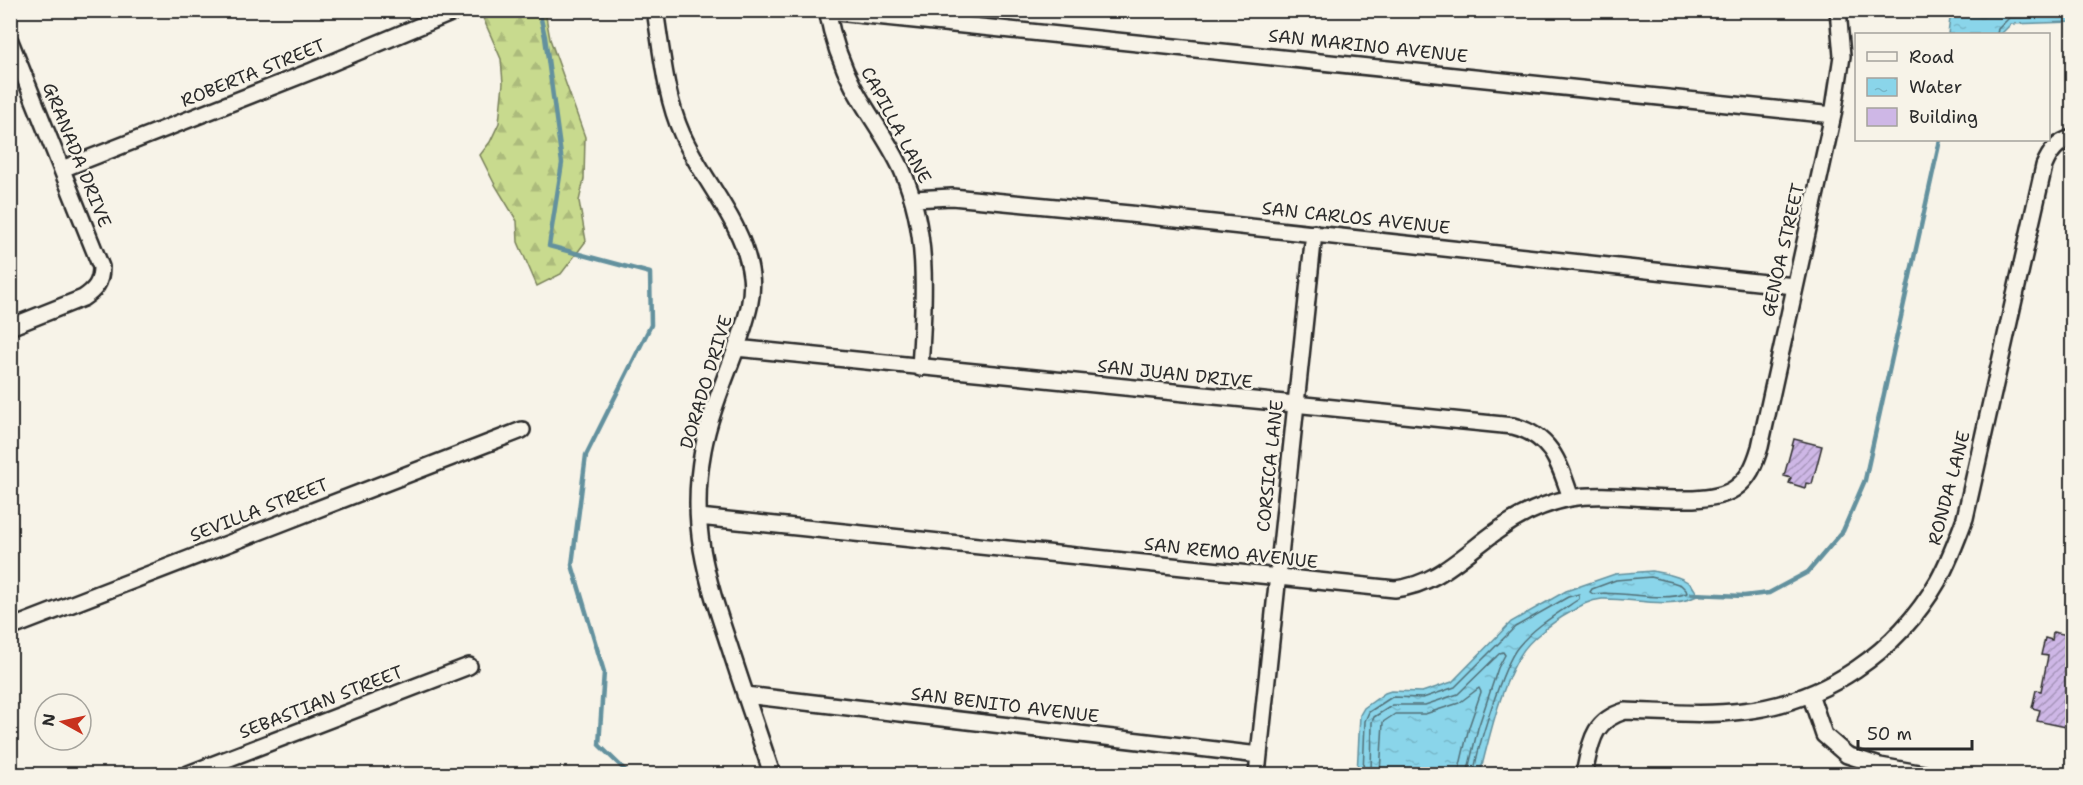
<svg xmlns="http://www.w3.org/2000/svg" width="2083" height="785" viewBox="0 0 2083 785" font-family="'Shantell Sans',sans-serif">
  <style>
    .forest { fill: url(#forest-firs); stroke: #7a825c; stroke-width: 1.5 }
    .water { fill: url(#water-ripples); stroke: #64919e; stroke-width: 1.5 }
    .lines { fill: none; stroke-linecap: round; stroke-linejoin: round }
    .shore { stroke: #516f77; stroke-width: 1.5 }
    .stream { stroke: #64919e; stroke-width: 4.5 }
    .building { fill: url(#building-hatch); stroke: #2b2b2b; stroke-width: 1.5 }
    .minor-casing { stroke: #2b2b2b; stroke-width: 20 }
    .minor { stroke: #f7f3e8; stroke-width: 15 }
    .labels { text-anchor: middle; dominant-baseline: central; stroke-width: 5; stroke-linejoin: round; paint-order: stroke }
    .street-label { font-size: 18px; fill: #2b2b2b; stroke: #f7f3e8 }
  </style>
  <defs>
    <pattern id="forest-firs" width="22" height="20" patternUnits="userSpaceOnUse" patternTransform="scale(1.5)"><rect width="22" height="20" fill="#c8da8e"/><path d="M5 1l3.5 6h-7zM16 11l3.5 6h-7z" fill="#acbb7b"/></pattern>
    <pattern id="water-ripples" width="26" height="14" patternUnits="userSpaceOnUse" patternTransform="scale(1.5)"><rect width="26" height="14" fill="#8ad5ea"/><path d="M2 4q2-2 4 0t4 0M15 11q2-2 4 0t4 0" fill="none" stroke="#77b7c9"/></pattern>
    <pattern id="building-hatch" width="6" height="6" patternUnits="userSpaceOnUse" patternTransform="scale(1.5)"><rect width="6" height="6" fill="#ceb7e6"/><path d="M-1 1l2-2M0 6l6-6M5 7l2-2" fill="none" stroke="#a795bb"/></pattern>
  </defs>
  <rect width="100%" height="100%" fill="#f7f3e8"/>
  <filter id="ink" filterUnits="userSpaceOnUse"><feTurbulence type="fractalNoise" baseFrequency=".0167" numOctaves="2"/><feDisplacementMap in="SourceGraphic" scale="12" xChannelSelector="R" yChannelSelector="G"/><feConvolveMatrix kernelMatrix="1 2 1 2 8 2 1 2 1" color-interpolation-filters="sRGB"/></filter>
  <g filter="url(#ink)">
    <!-- forest -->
    <path class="forest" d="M480 11H545L550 39 585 137 584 179 579 201 586 241 561 274 537 286 518 242 517 221 494 183 480 155 490 142 499 123 503 83 501 59Z"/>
    <!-- water -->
    <path class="water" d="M1951 11H2072V22L2011 24 2001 34H1948Z
      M1652 571C1667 574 1694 577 1697 596 1668 610 1633 598 1602 599 1589 600 1580 606 1569 613 1554 621 1529 640 1521 654 1501 685 1489 738 1480 774H1357L1360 715 1364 708 1385 693 1391 691 1422 692 1452 682 1511 622 1566 591 1615 574Z"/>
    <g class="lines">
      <!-- shore -->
      <path class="shore" d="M1997 34 1998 29 2009 18 2072 16
        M1651 577 1672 582 1681 585 1686 590 1687 593C1663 603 1619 590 1593 594L1590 592 1592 589 1616 580Z
        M1363 774 1365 721 1369 712 1392 697 1423 698 1455 687 1515 627 1568 597 1579 594V599C1558 613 1534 627 1518 647 1503 665 1476 751 1474 774
        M1371 774 1372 722 1374 717 1393 705H1425L1458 694 1500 653 1503 652 1505 655 1498 668 1478 728 1467 774
        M1380 774 1383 722 1395 714H1425L1459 703 1479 688 1481 692 1469 727 1458 774"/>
      <!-- stream -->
      <path class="stream" d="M539 10 545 37 562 163 549 246 650 273 651 325 586 455 572 565 604 672 599 745 629 774
        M1692 594 1744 596 1769 593 1808 572 1843 531 1865 480 1940 140"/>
    </g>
    <!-- building -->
    <path class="building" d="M1794 439 1822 446 1812 484 1806 483 1805 488 1789 483 1791 478 1784 476Z
      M2053 632 2073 636V665H2070L2064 703 2070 705 2069 710H2073L2071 728 2037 721 2040 710 2032 708 2036 690 2041 691 2048 656 2041 655 2045 638 2052 640Z"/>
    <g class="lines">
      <defs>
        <path id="minor" d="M655 10C662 52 665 96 682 134 703 182 745 224 751 276 754 297 746 319 740 338 727 375 710 412 703 450 689 524 706 577 729 645 743 689 758 731 772 774
          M827 10C832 37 841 64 854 88 869 116 889 141 902 170 930 233 924 301 920 368
          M827 11 1833 115
          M10 41 101 267C101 283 95 290 83 298L10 327
          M62 169 312 71 458 10
          M913 199 952 197 1130 214 1794 286
          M736 348 1513 426C1552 436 1559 463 1571 498
          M699 517 1395 589C1437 585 1464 554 1497 531 1519 515 1545 503 1571 498 1615 489 1701 511 1734 489 1749 479 1755 464 1760 447L1833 115 1842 56 1838 10
          M10 628 522 430
          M1810 694 1824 735 1847 755 1880 766 1924 774
          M745 695 1259 755
          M188 774 469 666
          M1257 774 1314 233
          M1584 774C1591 744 1591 721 1625 711 1664 712 1704 716 1743 711 1825 702 1897 652 1938 581 1949 561 1957 540 1965 518L2044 166C2050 152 2057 142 2072 138"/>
      </defs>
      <!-- minor casing -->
      <use href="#minor" class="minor-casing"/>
      <!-- minor -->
      <use href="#minor" class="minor"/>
    </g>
  </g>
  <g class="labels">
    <!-- street labels -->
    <g class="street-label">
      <text transform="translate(1368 46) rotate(6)">SAN MARINO AVENUE</text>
      <text transform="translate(253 73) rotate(-22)">ROBERTA STREET</text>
      <text transform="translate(896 125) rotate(62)">CAPILLA LANE</text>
      <text transform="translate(77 155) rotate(68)">GRANADA DRIVE</text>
      <text transform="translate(1356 218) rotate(6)">SAN CARLOS AVENUE</text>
      <text transform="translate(1783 250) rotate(-77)">GENOA STREET</text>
      <text transform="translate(1175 374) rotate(6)">SAN JUAN DRIVE</text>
      <text transform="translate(706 382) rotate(-73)">DORADO DRIVE</text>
      <text transform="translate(1270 466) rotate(-84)">CORSICA LANE</text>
      <text transform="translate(1949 488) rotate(-75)">RONDA LANE</text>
      <text transform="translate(259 510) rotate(-21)">SEVILLA STREET</text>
      <text transform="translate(1231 553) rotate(6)">SAN REMO AVENUE</text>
      <text transform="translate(321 702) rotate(-21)">SEBASTIAN STREET</text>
      <text transform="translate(1005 705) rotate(7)">SAN BENITO AVENUE</text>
    </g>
  </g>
  <!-- margin -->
  <rect width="2083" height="785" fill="none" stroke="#f7f3e8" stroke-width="36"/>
  <rect x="18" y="18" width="2047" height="749" fill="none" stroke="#2b2b2b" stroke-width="2" filter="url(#ink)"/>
  <!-- legend -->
  <rect x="1855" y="33" width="195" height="108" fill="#f7f3e8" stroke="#a5a39c" stroke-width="1.5"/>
  <rect x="1867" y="52" width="30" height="9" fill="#f7f3e8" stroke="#a5a39c" stroke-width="1.5"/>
  <text x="1909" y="63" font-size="18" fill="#2b2b2b">Road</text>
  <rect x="1867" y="78" width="30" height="18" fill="url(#water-ripples)" stroke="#a5a39c" stroke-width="1.5"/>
  <text x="1909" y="93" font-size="18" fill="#2b2b2b">Water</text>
  <rect x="1867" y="108" width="30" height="18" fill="#ceb7e6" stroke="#a5a39c" stroke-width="1.5"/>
  <text x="1909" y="123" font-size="18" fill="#2b2b2b">Building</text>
  <!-- north arrow -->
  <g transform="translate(63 722) rotate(278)"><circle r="28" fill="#f7f3e8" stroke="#a5a39c" stroke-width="1.5"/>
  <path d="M0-4.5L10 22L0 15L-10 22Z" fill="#c8321e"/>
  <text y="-9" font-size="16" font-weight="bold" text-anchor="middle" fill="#2b2b2b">N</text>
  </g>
  <!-- scale -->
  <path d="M1858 740v9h114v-9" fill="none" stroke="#2b2b2b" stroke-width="3"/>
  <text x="1867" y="740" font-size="18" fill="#2b2b2b" stroke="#f7f3e8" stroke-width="4.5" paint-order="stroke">50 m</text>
</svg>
